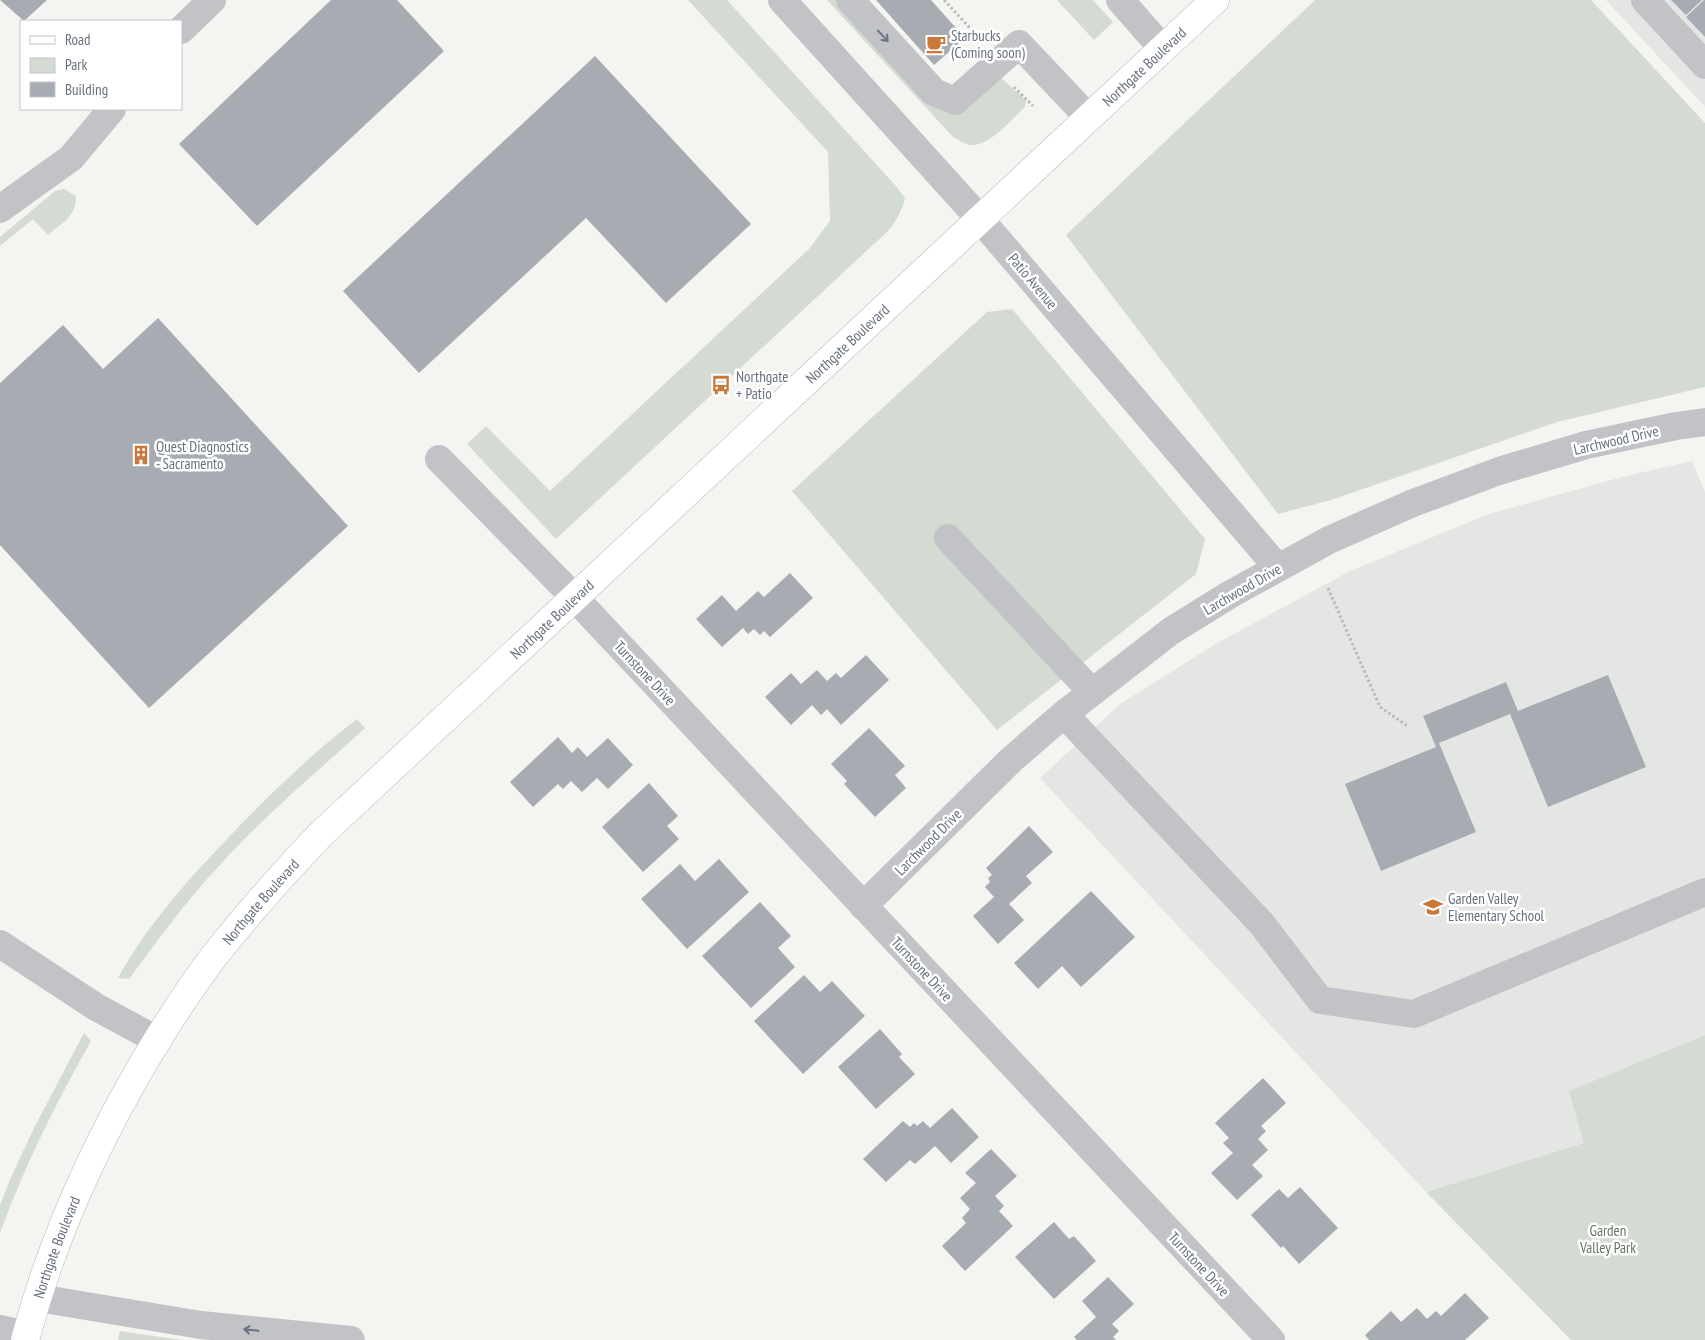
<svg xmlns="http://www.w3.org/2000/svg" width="1705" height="1340" viewBox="0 0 1705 1340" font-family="'PT Sans Narrow',sans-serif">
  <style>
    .built { fill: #e4e6e4 }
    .green { fill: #d4dbd3 }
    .building { fill: #a7acb2 }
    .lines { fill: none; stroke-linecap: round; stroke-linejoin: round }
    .major-casing { stroke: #b4b6ba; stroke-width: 29 }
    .path { stroke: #b8babc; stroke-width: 3; stroke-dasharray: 2.5 2.5; stroke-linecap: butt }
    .minor { stroke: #c1c3c6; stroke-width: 28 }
    .major { stroke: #fff; stroke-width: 28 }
    .oneway { stroke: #6c7482 }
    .labels { text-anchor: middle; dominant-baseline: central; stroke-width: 5; stroke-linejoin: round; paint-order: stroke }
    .poi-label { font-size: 15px; fill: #67707e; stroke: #fff; text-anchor: start }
    .street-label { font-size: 15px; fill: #67707e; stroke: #fff }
    .park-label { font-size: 15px; fill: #657665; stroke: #fff }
  </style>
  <rect width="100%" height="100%" fill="#f4f4f1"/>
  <!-- built -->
  <path class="built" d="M1606 0H1705V107Z
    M1692 461 1705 492V1035L1570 1091 1585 1143 1426 1192 1040 778 1120 704 1214 645 1350 571 1489 514 1622 477Z"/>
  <!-- green -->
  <path class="green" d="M688 0H727L895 185 905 198C902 211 896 221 888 231L556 539 467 444 486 426 550 491 809 249 830 221 828 152Z
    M827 0H842L932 100 999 76 1026 100 1025 107C1011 120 990 146 971 145 965 145 958 139 953 137Z
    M1057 0H1093L1113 22 1094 40Z
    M1315 0H1591L1705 123V387L1557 422 1331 500 1278 514 1066 235Z
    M64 189 76 196C77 216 62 223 48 235L33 219 0 246V237L55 191Z
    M1012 309 1205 539 1196 574 997 730 792 491 987 312Z
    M357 719 365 728C316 773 264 816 219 866 186 901 158 940 129 979L118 978C146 927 186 882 226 840 267 797 310 755 357 719Z
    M84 1033 91 1041C56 1103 24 1167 0 1233V1205L12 1175 35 1126Z
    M1705 1035V1340H1571L1426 1192 1584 1143 1569 1091Z
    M120 1331 182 1340H118Z"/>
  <!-- building -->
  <path class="building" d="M0 0H47L24 21Z
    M331 0H397L444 51 257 226 179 144Z
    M876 0H931L965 38 934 65Z
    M1671 0H1702L1686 15Z
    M1704 0H1705V37L1686 17Z
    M595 56 751 224 666 303 586 218 419 373 343 291Z
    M158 318 348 526 149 708 0 545V383L63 325 103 369Z
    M790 573 813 598 770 637 764 631 760 635 754 629 748 634 743 628 722 647 696 619 722 595 736 611 758 591 764 597Z
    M866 655 889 680 841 725 827 709 821 715 812 705 791 725 765 697 791 673 801 684 817 670 827 681 836 673 841 678Z
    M1608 675 1646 767 1548 807 1510 714 1439 743 1476 832 1381 871 1345 784 1436 747 1423 716 1506 682 1518 711Z
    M869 728 905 766 895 775 906 788 875 817 844 784 847 781 831 764Z
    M558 737 572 753 578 747 587 757 608 738 633 765 608 789 597 778 582 792 571 781 563 789 558 784 533 807 510 782Z
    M649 783 678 816 667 826 679 839 643 872 602 827Z
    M1029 826 1053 852 1026 876 1032 883 1009 904 1024 920 998 944 973 916 994 897 985 887 990 882 988 878 992 875 986 868Z
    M719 859 749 892 687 949 641 899 680 864 695 881Z
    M1091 891 1135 937 1081 987 1062 966 1038 989 1014 963Z
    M760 902 791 936 778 948 795 967 751 1008 702 956Z
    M804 975 820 992 832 981 865 1016 803 1074 754 1021Z
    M880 1029 902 1054 899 1057 915 1074 876 1109 838 1067Z
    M1263 1078 1286 1103 1261 1126 1266 1131 1258 1139 1268 1150 1252 1165 1263 1176 1237 1200 1211 1173 1233 1153 1223 1143 1229 1138 1215 1123Z
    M952 1108 979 1137 951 1163 935 1146 915 1164 910 1160 886 1182 863 1159 903 1121 910 1127 914 1123 917 1126 923 1121 930 1128Z
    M991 1149 1017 1176 995 1196 1004 1206 999 1211 1013 1226 965 1271 942 1246 966 1223 962 1218 970 1209 960 1198 976 1183 965 1173Z
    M1300 1187 1338 1228 1299 1264 1283 1246 1281 1248 1251 1215 1279 1189 1288 1198Z
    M1054 1222 1069 1239 1074 1236 1096 1261 1054 1299 1015 1257Z
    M1108 1277 1134 1304 1112 1324 1119 1331 1113 1337 1116 1340H1077L1074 1337 1096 1317 1082 1301Z
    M1465 1293 1489 1318 1465 1340H1369L1365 1335 1391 1311 1401 1322 1417 1308 1427 1319 1436 1311 1441 1316Z"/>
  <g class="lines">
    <defs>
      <g id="major">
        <path id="s1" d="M25 1340C51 1242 93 1149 144 1062 166 1025 189 989 215 955 248 913 283 874 320 835L1215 0"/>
      </g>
    </defs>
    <!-- major casing -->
    <use href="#major" class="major-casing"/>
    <!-- path -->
    <path class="path" d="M944 0 981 40
      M1014 87 1033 106
      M1328 588 1380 707 1409 727"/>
    <!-- minor -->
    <path class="minor" d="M782 0 980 219 1278 568
      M850 0 934 92 955 101 1019 44 1089 118
      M1120 0 1163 49
      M1645 0 1705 65
      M181 30 212 0
      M0 209 71 158 112 109
      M439 459 574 597 1271 1340
      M948 538 1092 692
      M1064 714 1261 923 1320 1000 1414 1014 1705 892
      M863 906 1011 760 1064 714 1171 631 1229 595 1329 540 1413 503 1499 471 1586 445 1676 426 1705 422
      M0 944 96 1007 157 1040
      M38 1298 201 1325 351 1340
      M0 1329 27 1335"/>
    <!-- major -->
    <use href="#major" class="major"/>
  </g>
  <!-- one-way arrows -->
  <defs><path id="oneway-shaft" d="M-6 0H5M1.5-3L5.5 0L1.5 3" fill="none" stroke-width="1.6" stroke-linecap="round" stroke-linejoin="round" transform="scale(1.25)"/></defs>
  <g class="oneway">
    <use href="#oneway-shaft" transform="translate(883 36) rotate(47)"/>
    <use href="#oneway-shaft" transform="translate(251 1330) rotate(-174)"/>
  </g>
  <!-- icons -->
  <defs>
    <symbol id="cafe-bare" viewBox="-9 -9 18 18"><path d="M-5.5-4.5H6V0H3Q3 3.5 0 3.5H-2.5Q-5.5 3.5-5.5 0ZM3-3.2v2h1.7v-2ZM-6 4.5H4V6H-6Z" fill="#cb783a" stroke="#fff" stroke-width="2.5" paint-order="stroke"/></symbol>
    <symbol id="bus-bare" viewBox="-9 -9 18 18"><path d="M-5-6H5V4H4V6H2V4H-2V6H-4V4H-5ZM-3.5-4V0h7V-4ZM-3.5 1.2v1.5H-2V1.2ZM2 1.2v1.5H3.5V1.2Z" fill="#cb783a" stroke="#fff" stroke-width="2.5" paint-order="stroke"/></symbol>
    <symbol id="building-bare" viewBox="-9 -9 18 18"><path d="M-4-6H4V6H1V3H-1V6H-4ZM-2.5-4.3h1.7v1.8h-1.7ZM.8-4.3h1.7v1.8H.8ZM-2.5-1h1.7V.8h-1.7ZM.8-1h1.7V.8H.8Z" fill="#cb783a" stroke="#fff" stroke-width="2.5" paint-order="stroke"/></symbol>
    <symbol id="school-bare" viewBox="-9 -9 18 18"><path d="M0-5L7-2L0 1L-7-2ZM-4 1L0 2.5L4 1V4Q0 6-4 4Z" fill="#cb783a" stroke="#fff" stroke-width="2.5" paint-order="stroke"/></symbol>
  </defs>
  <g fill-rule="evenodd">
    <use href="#cafe-bare" x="922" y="30" width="28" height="28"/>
    <use href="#bus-bare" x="707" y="371" width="28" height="28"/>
    <use href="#building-bare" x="127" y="441" width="28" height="28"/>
    <use href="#school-bare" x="1419" y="893" width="28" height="28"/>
  </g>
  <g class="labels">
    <!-- poi labels -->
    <g class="poi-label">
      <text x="951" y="35">Starbucks<tspan x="951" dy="17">(Coming soon)</tspan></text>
      <text x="736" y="376">Northgate<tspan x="736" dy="17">+ Patio</tspan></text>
      <text x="156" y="446">Quest Diagnostics<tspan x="156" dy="17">- Sacramento</tspan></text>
      <text x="1448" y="898">Garden Valley<tspan x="1448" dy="17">Elementary School</tspan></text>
    </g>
    <!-- street labels -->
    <g class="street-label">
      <text stroke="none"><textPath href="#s1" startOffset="1718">Northgate Boulevard</textPath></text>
      <text transform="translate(1033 281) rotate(50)">Patio Avenue</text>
      <text stroke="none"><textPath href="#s1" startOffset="1312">Northgate Boulevard</textPath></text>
      <text transform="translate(1616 440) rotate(-13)">Larchwood Drive</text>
      <text transform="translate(1242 589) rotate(-30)">Larchwood Drive</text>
      <text stroke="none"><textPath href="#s1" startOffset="908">Northgate Boulevard</textPath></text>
      <text transform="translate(645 673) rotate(47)">Turnstone Drive</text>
      <text transform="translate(928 842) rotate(-45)">Larchwood Drive</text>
      <text stroke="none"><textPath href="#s1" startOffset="502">Northgate Boulevard</textPath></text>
      <text transform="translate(922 969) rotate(47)">Turnstone Drive</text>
      <text stroke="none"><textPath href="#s1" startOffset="98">Northgate Boulevard</textPath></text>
      <text transform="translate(1199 1264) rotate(47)">Turnstone Drive</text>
    </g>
    <!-- park labels -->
    <g class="park-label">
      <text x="1608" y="1230">Garden<tspan x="1608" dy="17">Valley Park</tspan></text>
    </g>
  </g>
  <!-- legend -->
  <rect x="20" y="20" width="162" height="90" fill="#ffffff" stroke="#c2c6cb"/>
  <rect x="30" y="36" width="25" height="8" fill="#ffffff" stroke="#c2c6cb"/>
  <text x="65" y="45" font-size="15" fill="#67707e">Road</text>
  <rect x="30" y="58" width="25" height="15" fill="#d4dbd3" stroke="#c2c6cb"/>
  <text x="65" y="70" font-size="15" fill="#67707e">Park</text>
  <rect x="30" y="82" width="25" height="15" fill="#a7acb2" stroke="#c2c6cb"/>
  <text x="65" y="95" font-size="15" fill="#67707e">Building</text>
</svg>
